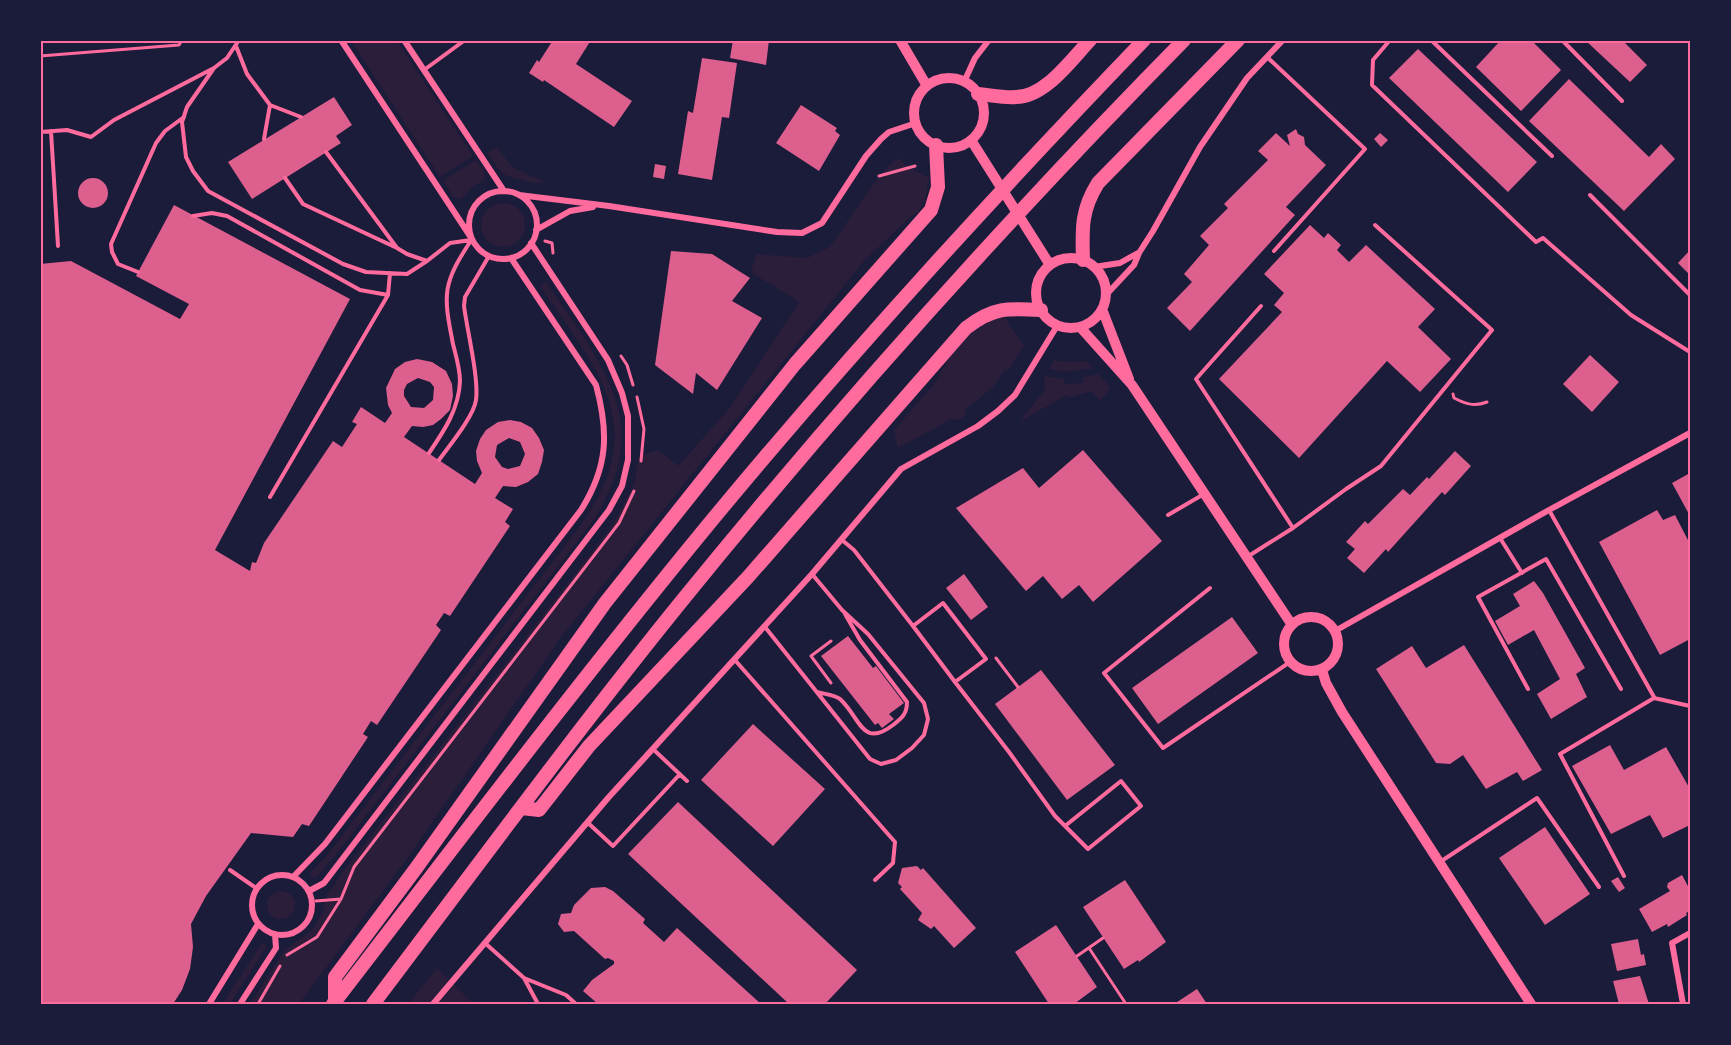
<svg xmlns="http://www.w3.org/2000/svg" width="1731" height="1045" viewBox="0 0 1731 1045" font-family="'Roboto Condensed',sans-serif">
  <style>
    .green { fill: #2a1e3b }
    .building { fill: #dd5f8e; fill-rule: evenodd }
    .lines { fill: none; stroke-linecap: round; stroke-linejoin: round }
    .path { stroke: #ff6b9d; stroke-width: 3 }
    .service { stroke: #ff6b9d; stroke-width: 4 }
    .minor { stroke: #ff6b9d; stroke-width: 6 }
    .tertiary { stroke: #ff6b9d; stroke-width: 10 }
    .trunk { stroke: #ff6b9d; stroke-width: 14 }
    .neatline { fill: none; stroke: #ff6b9d; stroke-width: 2 }
  </style>
  <rect width="100%" height="100%" fill="#1b1b3a"/>
  <!-- green -->
  <path class="green" d="M351 41H397L473 156 440 177Z
    M497 147 512 167 547 183 528 182 507 176 500 171 487 153Z
    M898 158 906 166 929 178 925 200 918 213 911 216 864 261 561 637 408 857 299 1004H250L284 951 313 929 322 913 327 895 342 873 612 526 634 484 639 456 658 450 678 466 729 409 799 302 751 272 756 254 807 258 830 247 868 191 888 166Z
    M476 160 485 173 484 180 472 187 461 199 454 198 443 181Z
    M481 225a22 22 0 1 1 44 0a22 22 0 1 1-44 0Z
    M546 282C601 364 657 422 593 521L338 852 316 878H312L310 875 311 872 328 854 577 530C653 428 600 374 540 286Z
    M1005 315 1010 327 1024 345 1010 369 1004 371 992 388 966 409 965 415 959 420 952 419 898 448 894 430 935 383 950 356 972 332 986 321Z
    M1054 360 1066 362 1086 361 1093 368 1063 372 1049 369Z
    M1098 374 1111 387 1100 401 1092 391 1068 398 1067 395 1019 422 1045 390 1044 379 1045 376 1064 379V384L1083 383V377Z
    M267 905a14 14 0 1 1 28 0a14 14 0 1 1-28 0Z
    M262 943 266 945V948L230 1004H222Z
    M437 968 474 1004H408Z"/>
  <!-- building -->
  <path class="building" d="M553 40H591L576 64 632 101 614 127 544 80 543 82 529 73 537 60 539 62Z
    M733 40H769L766 65 730 58Z
    M1501 40H1531L1561 70 1521 111 1476 67Z
    M1585 40H1622L1647 65 1630 82Z
    M1418 49 1537 162 1508 192 1389 78Z
    M702 58 737 63 729 118 722 117 712 180 678 174 688 111 693 113Z
    M1569 79 1649 157 1661 144 1675 159 1624 211 1529 121Z
    M334 97 352 125 336 136 341 143 252 199 228 162Z
    M801 105 837 128 835 131 840 135 819 171 776 143Z
    M1296 129 1298 134 1304 137 1305 145 1326 165 1286 207 1295 215 1190 331 1167 308 1192 282 1184 274 1209 245 1200 236 1228 208 1224 204 1268 160 1258 151 1276 133 1290 146 1287 135Z
    M1380 133 1388 140 1381 147 1374 139Z
    M655 164 666 166 664 179 653 177Z
    M78 193a15 15 0 1 1 30 0a15 15 0 1 1-30 0Z
    M174 205 350 299 215 550 250 571 252 562 256 563 264 543 333 441 342 447 357 424 352 422 361 407 385 423 392 413 388 405 386 388 395 369 405 362 417 359 432 362 446 371 452 384 453 396 450 410 441 419 433 425 423 427 412 426 404 437 475 484 482 473 477 461 476 451 480 439 486 430 498 422 510 420 521 422 532 428 539 438 544 450 542 462 538 474 528 482 516 487 503 486 495 498 513 509 505 522 510 526 450 616 444 613 436 625 441 630 377 725 371 721 363 734 368 737 309 826 302 824 293 837 251 833 206 896 191 924 193 947 190 969 182 990 173 1004H40V264L71 261 180 319 189 304 136 276ZM418 378 430 382 434 387 433 400 424 408 411 407 404 396V390L407 384ZM509 438 520 442 525 454 520 466 508 469 502 467 495 457 497 445Z
    M1310 225 1324 238 1328 233 1341 245 1337 250 1349 262 1366 245 1435 309 1418 327 1451 359 1420 392 1387 361 1299 458 1219 379 1282 312 1274 305 1284 293 1264 274Z
    M1690 250V275L1678 263Z
    M671 251 712 254 750 278 732 301 762 318 717 390 696 373 693 394 655 365Z
    M1590 355 1619 382 1592 412 1563 384Z
    M1083 450 1162 541 1093 602 1079 585 1062 599 1043 576 1026 591 956 508 1023 468 1039 488Z
    M1455 451 1471 466 1445 495 1442 492 1388 552 1386 549 1364 573 1347 558 1355 549 1346 542 1365 521 1368 524 1403 489 1410 495 1427 477 1429 479Z
    M1690 473V516L1672 483Z
    M1657 510 1663 520 1675 515 1690 544V639L1660 655 1599 542Z
    M964 574 988 607 971 620 946 588Z
    M1534 581 1543 593 1585 668 1576 674 1587 697 1551 719 1537 694 1560 679 1534 630 1508 645 1495 621 1520 606 1513 594Z
    M1232 617 1258 653 1158 724 1132 688Z
    M848 636 873 668 876 666 904 703 889 714 894 719 882 728 878 723 875 725 821 656Z
    M1464 645 1542 770 1523 781 1517 772 1486 789 1463 755 1450 764 1436 763 1376 669 1412 646 1426 668Z
    M1041 670 1115 765 1067 800 995 704Z
    M753 724 825 789 773 846 701 780Z
    M1610 745 1624 770 1666 747 1690 789V825L1663 838 1650 815 1611 834 1572 766Z
    M678 802 857 970 825 1004H789L628 854Z
    M1545 827 1590 894 1545 925 1499 858Z
    M917 866 921 870 923 868 976 928 954 948 934 926 931 929 918 920 922 913 900 889 902 887 898 883 902 868Z
    M1682 875 1690 890V911L1686 913 1687 915 1668 927 1667 924 1652 932 1639 909 1670 891 1667 887 1668 883Z
    M1618 877 1625 888 1619 892 1611 881Z
    M1125 880 1166 942 1139 962 1138 960 1124 969 1083 907Z
    M605 887 613 891 645 919 643 923 664 942 677 928 761 1004H598L583 991 592 980 614 964V961L608 958 605 959 574 931 564 932 558 924 561 914 571 913 574 905 591 888Z
    M1056 925 1097 987 1074 1004H1049L1015 952Z
    M1638 939 1641 955 1644 954 1646 965 1617 971 1611 944Z
    M1640 976 1649 1004H1619L1613 981Z
    M1197 989 1207 1004H1174Z"/>
  <g class="lines">
    <!-- path -->
    <path class="path" d="M40 56 179 45 182 40
      M879 176 915 166
      M545 241 552 243 553 253
      M621 356 627 365 633 385
      M1453 394 1454 398C1466 404 1474 407 1487 402
      M637 397 644 429 641 461
      M831 641 811 656 831 683
      M996 658 1018 687
      M316 901 341 899
      M1089 948 1126 1004
      M287 955 317 937 341 899 354 867 619 523 634 491
      M1077 956 1103 938
      M258 1004 280 966"/>
    <!-- service -->
    <path class="service" d="M1390 40 1373 60 1372 85 1536 242 1543 238 1631 315 1690 352
      M1431 40 1552 156
      M1562 40 1622 101
      M236 46 247 74 270 105 301 117
      M1267 57 1365 149 1274 251
      M214 68 187 107 182 122 186 157 193 171 208 191 343 264 366 272 407 274 427 261
      M424 70 465 40
      M51 131 58 246
      M40 132 67 130 91 137 114 120 214 68 227 58 239 40
      M264 139 270 105
      M326 152 397 248 407 254 427 261 450 243 471 240
      M285 178 303 204 397 248
      M1590 195 1690 295
      M193 216 212 213 227 216 360 290 388 295
      M138 272 118 264 112 252 111 244 156 143 165 131 184 117
      M429 453C444 431 459 409 460 381 460 369 456 356 453 344 443 294 442 284 472 239
      M439 460C449 446 474 416 476 400 479 378 467 330 464 306L465 297 489 256
      M270 497 388 295 390 273
      M1549 510 1654 697
      M1168 515 1204 494
      M1293 528 1346 489 1381 466 1492 330 1375 225
      M1500 538 1522 573
      M842 540 854 550 913 626
      M1247 557 1293 528 1196 379 1261 306
      M1210 588 1104 673 1163 748 1290 662
      M943 603 986 659 955 682 913 626Z
      M765 627 870 759 881 764 896 760 912 748 924 735 928 719 924 703 868 634 842 610 812 574
      M734 659 895 842 893 863 875 880
      M955 682 1009 752 1055 816 1088 849 1141 806 1121 781 1065 826
      M1528 689 1478 597 1546 559 1621 689
      M817 692C824 694 835 695 840 699 860 717 862 749 893 725 902 718 907 714 907 702L860 640 845 614
      M654 750 687 781
      M587 822 613 846 680 774
      M1440 862 1537 798 1599 887
      M230 870 256 888
      M1624 876 1560 754 1654 698 1690 706
      M485 943 524 978 566 995 576 1004
      M524 978 538 1004"/>
    <!-- minor -->
    <path class="minor" d="M341 40 472 239
      M404 40 504 191
      M964 82 975 58 989 40
      M469 225a34 34 0 1 1 68 0a34 34 0 1 1-68 0Z
      M519 195 609 206 777 232 802 233 822 223 866 156 881 139 889 132 916 123
      M536 230 570 211 593 207
      M1094 267 1120 263 1138 253
      M1106 295 1134 265 1139 253 1153 231 1200 147 1247 78 1283 40
      M1335 631 1549 510 1690 433
      M252 905a30 30 0 1 1 60 0a30 30 0 1 1-60 0Z
      M293 877 325 844 581 510C608 467 609 433 596 385L511 258
      M309 891 324 883 609 510 622 486 628 460V416L622 393 608 360 531 243
      M209 1004 258 924
      M240 1004 276 948 275 934
      M433 1004 608 798 812 574 901 469 978 426 998 411 1015 395 1057 326
      M1683 1004 1672 943 1690 933"/>
    <!-- tertiary -->
    <path class="tertiary" d="M900 40 927 86
      M914 113a35 35 0 1 1 70 0a35 35 0 1 1-70 0Z
      M971 140 1050 265
      M1036 293a35 35 0 1 1 70 0a35 35 0 1 1-70 0Z
      M1102 309 1129 379
      M1080 327 1132 385 1292 625
      M1284 644a27 27 0 1 1 54 0a27 27 0 1 1-54 0Z
      M1322 670 1326 683 1342 712 1531 1004"/>
    <!-- trunk -->
    <path class="trunk" d="M978 94C990 95 1004 98 1016 97 1045 97 1071 60 1090 40
      M1083 260C1082 229 1081 210 1098 183L1238 40
      M522 808 539 810 589 746 748 577 966 328C993 307 1008 308 1041 310
      M335 1003V977L417 867 605 603 795 364 931 210 938 187 936 145
      M333 1004C457 843 579 682 708 525 846 358 993 197 1144 40
      M373 1004C476 868 577 730 685 597 842 404 1009 218 1184 40"/>
  </g>
  <!-- border -->
  <rect width="1731" height="1045" fill="none" stroke="#1b1b3a" stroke-width="84"/>
  <rect x="42" y="42" width="1647" height="961" class="neatline"/>
</svg>
